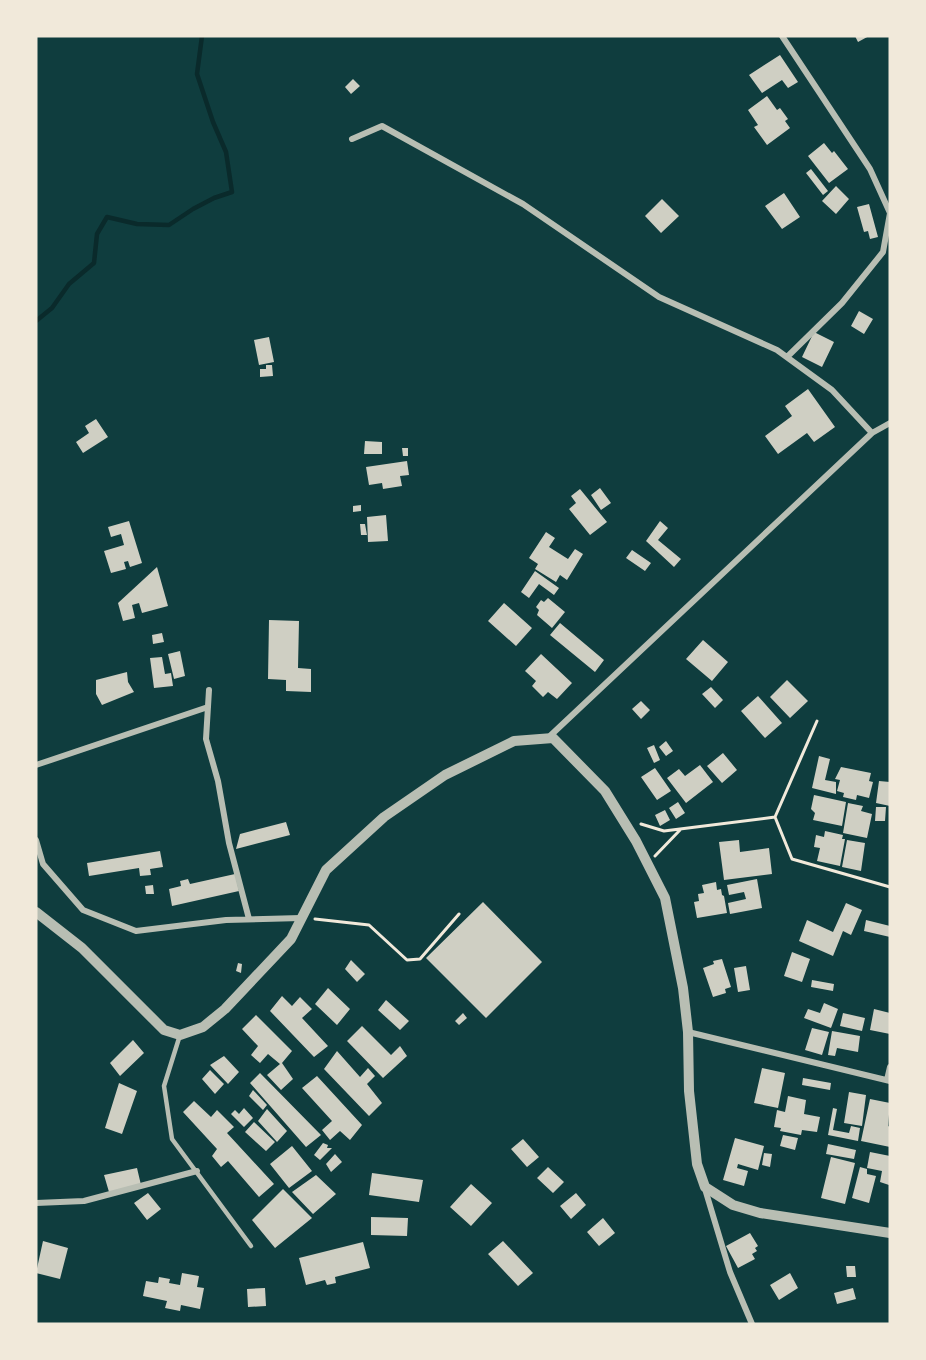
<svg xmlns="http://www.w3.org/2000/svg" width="926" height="1360" viewBox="0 0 926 1360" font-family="'Open Sans',sans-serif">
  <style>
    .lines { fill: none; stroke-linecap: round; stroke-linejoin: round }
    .stream { stroke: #0a2a2b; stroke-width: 4.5 }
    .building { fill: #cfcfc3 }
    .path { stroke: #f1e9da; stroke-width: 3 }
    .service { stroke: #b8beb3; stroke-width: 4.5 }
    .minor { stroke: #b8beb3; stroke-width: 6 }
    .tertiary { stroke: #b8beb3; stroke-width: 10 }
  </style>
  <rect width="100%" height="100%" fill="#0f3d3e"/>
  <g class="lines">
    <!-- stream -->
    <path class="stream" d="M36 321 52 308 69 284 94 263 97 234 107 217 137 224 169 225 193 209 214 198 232 192 226 152 213 122 197 74 202 36"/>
  </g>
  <!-- building -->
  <path class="building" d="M855 36H869L858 42Z
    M780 55 798 82 788 88 782 80 762 93 749 75Z
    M353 79 360 86 351 94 345 87Z
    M767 96 777 110 780 108 788 119 785 121 790 128 767 145 754 127 758 125 748 110Z
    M824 143 832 153 834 151 848 169 829 183 808 156Z
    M811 169 828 191 823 195 806 173Z
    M836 186 849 199 836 214 822 201Z
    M784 193 800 217 782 229 765 206Z
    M662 199 679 216 661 233 645 216Z
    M869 204 878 237 870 239 868 231 864 232 857 207Z
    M859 311 873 319 864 334 851 326Z
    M814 332 834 342 822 367 802 357Z
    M269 337 274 362 259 365 254 340Z
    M266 365H272L273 376 260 377V369H266Z
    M808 389 835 427 814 442 807 433 778 454 765 436 792 416 785 406Z
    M96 419 108 437 83 453 76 442 89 433 85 426Z
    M365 441 382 442V454H364Z
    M402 448H408V456H403Z
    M407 461 409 475 400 476 402 486 383 489 382 483 369 485 366 467Z
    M600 488 611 503 601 510 591 495Z
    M580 489 607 522 590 535 569 509 576 503 571 496Z
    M361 505V511L353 512V506Z
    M386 515 388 541 368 542 367 517Z
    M129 521 142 563 130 567 128 561 124 562 126 569 111 573 104 551 124 545 121 534 111 537 108 527Z
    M660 521 668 528 658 540 681 559 674 567 646 541Z
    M360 524H365L367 535H361Z
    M546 532 555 538 549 547 568 559 575 549 583 554 567 580 560 575 556 582 535 569 538 564 529 558Z
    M632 550 651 563 645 571 626 558Z
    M157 567 168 606 142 613 139 603 132 605 135 618 123 621 118 603Z
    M535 571 559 588 554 595 539 584 529 598 521 592Z
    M548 598 565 612 552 628 537 615 539 610 536 607 541 600 544 602Z
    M504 603 532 628 516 646 488 621Z
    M269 620 299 621 298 668 311 669V692L286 691V680L268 679Z
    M560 623 604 660 595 672 550 635Z
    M162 633 164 642 153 644 152 635Z
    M703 640 728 662 712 681 686 659Z
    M180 651 185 676 174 679 168 654Z
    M541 654 572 683 557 699 548 692 543 697 532 686 536 681 525 671Z
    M162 657 165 674 171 673 173 686 154 688 150 658Z
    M127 672 128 682 134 692 102 705 96 694V680Z
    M787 680 808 701 790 718 770 697Z
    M711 687 723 700 715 708 702 694Z
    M758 696 782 723 765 738 741 711Z
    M641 701 650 710 641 719 632 709Z
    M666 741 673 751 666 756 659 747Z
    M654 745 660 760 654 763 647 748Z
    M723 753 737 770 722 783 707 766Z
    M819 756 830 759 825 780 836 782V794L812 788Z
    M700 765 713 782 686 803 667 778 679 769 685 776Z
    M841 767 871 773 869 781 873 782 869 798 857 795 856 800 843 797 844 793 837 791 840 780 835 779Z
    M655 768 671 791 657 800 641 777Z
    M879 781 890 782V806L876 803Z
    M814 795 846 802 842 826 813 820 815 813 811 809Z
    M678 802 685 813 676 819 669 808Z
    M848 803 863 806 861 811 872 814 867 838 843 833Z
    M876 807H886L885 821H875Z
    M665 810 670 820 660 826 655 815Z
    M286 822 290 835 236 849 240 834Z
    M825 831 843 835 842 839H845L840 866 817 861 820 848 814 847 816 835 824 837Z
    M739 840 740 852 769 848 772 874 724 880 719 842Z
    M847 840 865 843 861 871 842 867Z
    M160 851 163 867 150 869 151 875 140 876 139 868 89 876 87 863Z
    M235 874 239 891 172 906 169 889 181 886 180 881 188 879 190 884Z
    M757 879 762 908 730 914 728 903 746 899 744 892 729 895 727 885Z
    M716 882 717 890 721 889 722 895 724 896 727 913 697 918 694 902 699 901 698 894 704 893 702 885Z
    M153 885 154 894H146L145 886Z
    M483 902 542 962 486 1018 426 958Z
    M846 903 862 910 851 935 843 931 833 956 799 941 807 920 833 932Z
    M866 920 890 926V937L864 931Z
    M792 952 810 959 802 982 784 976Z
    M722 959 731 987 725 989 726 993 713 997 703 968 714 964 713 961Z
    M351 960 365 974 357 982 345 969Z
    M238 963 242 964 241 973 236 971Z
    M746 966 750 990 738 992 734 968Z
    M812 980 834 984 833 991 811 987Z
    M328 988 350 1009 337 1025 315 1004Z
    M282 996 292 1006 300 997 312 1009 302 1018 328 1046 314 1057 270 1011Z
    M386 1000 409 1021 400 1030 378 1010Z
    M824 1003 838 1009 831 1028 804 1018 808 1009 820 1013Z
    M874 1009 890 1013V1034L870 1030Z
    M463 1013 467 1018 459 1025 455 1021Z
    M843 1013 865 1018 862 1031 840 1026Z
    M256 1015 292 1051 282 1063 293 1079 281 1090 267 1075 280 1064 268 1054 260 1063 251 1055 258 1046 242 1029Z
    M362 1026 391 1055 400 1046 407 1056 383 1078 347 1041Z
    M812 1028 829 1032 822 1055 805 1050Z
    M832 1031 860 1036 858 1052 837 1048 835 1056 828 1055Z
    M133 1040 144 1053 120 1076 110 1063Z
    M337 1051 360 1077 368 1068 375 1076 367 1084 382 1103 369 1116 324 1069Z
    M224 1056 239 1072 228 1084 210 1065Z
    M762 1068 785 1073 778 1108 754 1103Z
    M210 1070 224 1084 215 1094 202 1079Z
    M260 1073 321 1135 306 1147 250 1083Z
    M317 1076 362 1125 350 1140 340 1131 330 1140 322 1130 332 1121 302 1088Z
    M803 1078 831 1083 830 1090 802 1085Z
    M119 1083 137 1091 122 1134 105 1128Z
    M253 1090 267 1105 263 1110 249 1096Z
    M849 1092 866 1095 862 1126 844 1123Z
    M788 1096 806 1100 804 1114 820 1117 817 1132 802 1130 801 1135 780 1131 781 1128 774 1127 777 1110 785 1112Z
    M870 1099 890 1103 888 1126 890 1127V1147L861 1141Z
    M194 1101 211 1117 217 1110 234 1127 227 1133 274 1184 259 1197 228 1161 221 1167 212 1156 217 1149 183 1112Z
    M244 1108 253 1118 244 1127 231 1114 235 1110 239 1114Z
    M833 1108 837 1109 833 1130 849 1133 851 1126 860 1128 858 1141 828 1135Z
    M267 1109 287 1131 277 1142 258 1121Z
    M254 1122 275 1142 266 1151 245 1132Z
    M783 1135 798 1138 795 1150 780 1146Z
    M735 1138 764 1146 758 1170 738 1164 737 1168 748 1171 744 1186 723 1180Z
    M523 1139 539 1157 527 1167 511 1149Z
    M323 1143 328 1145 327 1148H332L320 1160 314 1155Z
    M828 1144 856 1150 854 1159 826 1154Z
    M292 1146 312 1171 289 1188 270 1164Z
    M870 1152 890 1156 889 1185 880 1182 882 1171 867 1168Z
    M764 1153 772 1154 770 1167 762 1165Z
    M335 1154 342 1162 331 1172 326 1164Z
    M831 1157 855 1163 845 1204 821 1198Z
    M548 1167 564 1182 553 1193 537 1178Z
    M860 1167 867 1169V1174L876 1176 869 1203 852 1198Z
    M137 1168 141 1185 109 1192 104 1175Z
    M372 1173 423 1180 419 1202 369 1195Z
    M316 1175 336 1194 313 1214 292 1192Z
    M471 1184 492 1203 471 1226 450 1207Z
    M283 1189 312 1218 275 1248 252 1220Z
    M148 1193 161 1209 147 1220 134 1203Z
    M576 1193 586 1205 571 1219 560 1206Z
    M371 1217 408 1218 407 1236 371 1235Z
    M603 1218 615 1233 599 1246 587 1232Z
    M750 1233 758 1246 755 1248 757 1251 752 1254 755 1259 738 1268 726 1246Z
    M43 1241 68 1248 60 1279 36 1273Z
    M503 1241 533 1273 518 1286 488 1254Z
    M363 1242 370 1268 335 1277 336 1283 327 1285 325 1280 306 1285 299 1258Z
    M846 1266H855L856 1277H847Z
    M182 1273 199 1276 197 1287 204 1288 200 1309 181 1305 180 1311 165 1308 167 1301 143 1296 146 1281 158 1283 159 1277 170 1279 169 1283 180 1285Z
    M790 1273 798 1288 779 1300 770 1285Z
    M265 1288 266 1306 248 1307 247 1289Z
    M853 1288 856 1299 837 1304 834 1293Z"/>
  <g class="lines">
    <!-- path -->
    <path class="path" d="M817 721 775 817 792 859 890 887
      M641 824 664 831 775 817
      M655 856 680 830
      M315 919 369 925 407 960 420 959 459 914"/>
    <!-- service -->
    <path class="service" d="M180 1035 164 1086 172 1139 251 1246"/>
    <!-- minor -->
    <path class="minor" d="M782 36 870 169 890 213 883 252 842 303 787 357
      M352 139 382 126 523 204 659 297 777 350 832 390 872 433
      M209 690 206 739 218 781 229 843 249 919
      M553 738 551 735 872 433 890 423
      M36 765 208 707
      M36 840 43 864 83 910 136 931 226 920 301 918
      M688 1032 890 1081
      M887 1080 890 1067
      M705 1189 730 1272 752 1324
      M36 1203 84 1201 197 1171"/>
    <!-- tertiary -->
    <path class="tertiary" d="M36 912 82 948 164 1030 180 1035 203 1027 225 1009 291 939 326 870 384 817 445 775 514 741 553 738 605 791 636 841 665 898 683 988 688 1032 689 1091 697 1164 705 1187 733 1205 760 1213 890 1233"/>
  </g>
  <!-- border -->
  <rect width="926" height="1360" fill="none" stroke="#f1e9da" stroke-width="75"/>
</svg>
